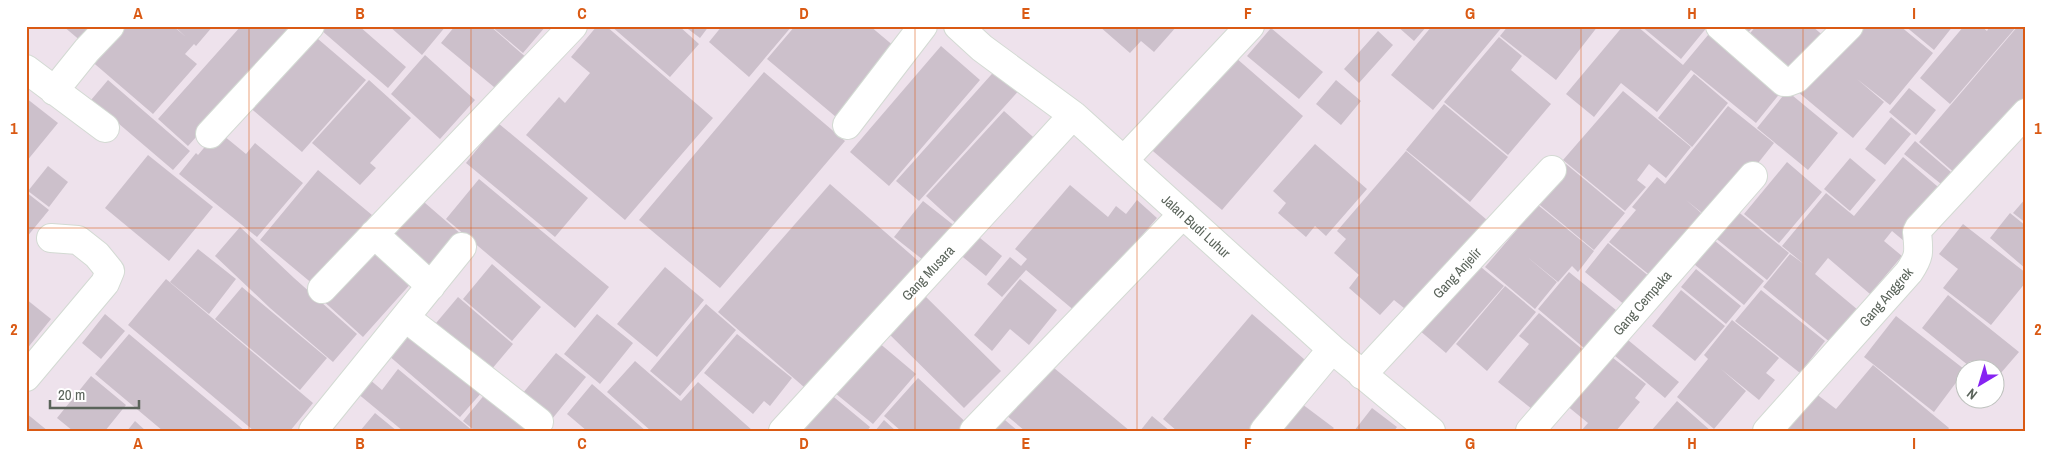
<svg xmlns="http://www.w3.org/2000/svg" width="2052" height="457" viewBox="0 0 2052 457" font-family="'Archivo Narrow',sans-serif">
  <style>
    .building { fill: #ccc0cb }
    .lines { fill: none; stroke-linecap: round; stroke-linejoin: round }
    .minor-casing { stroke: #d3dad3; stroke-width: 30 }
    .minor { stroke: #fff; stroke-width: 28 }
    .grid { fill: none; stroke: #da5a14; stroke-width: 1; stroke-opacity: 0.55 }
    .labels { text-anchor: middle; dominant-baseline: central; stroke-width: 4.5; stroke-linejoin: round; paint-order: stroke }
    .street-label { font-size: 14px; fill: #5a635a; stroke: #fff }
    .neatline { fill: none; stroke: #da5a14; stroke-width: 2 }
    .grid-label { font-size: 16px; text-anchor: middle; font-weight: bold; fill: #da5a14 }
  </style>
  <rect width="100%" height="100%" fill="#eee2ec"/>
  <!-- building -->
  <path class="building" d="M63 26H95L82 42Z
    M118 26H173L186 37 174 26H213L196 46 194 44 185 54 197 64 153 114 89 59Z
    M241 26H296L188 146 158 119Z
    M325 26H359L406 67 388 88 321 30Z
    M389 26H446L422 55Z
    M455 26H490L528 59 500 92 441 43Z
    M491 26H546L523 53Z
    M597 26H606L713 118 625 220 526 135 559 97 565 103 590 73 571 57Z
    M611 26H679L699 44 670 77Z
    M684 26H709L700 38Z
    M722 26H792L749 77 709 42Z
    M795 26H870L895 47 836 117 767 59Z
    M1099 26H1177L1154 52 1141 41 1130 53Z
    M1397 26H1427L1414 41Z
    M1432 26H1503L1433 110 1391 75Z
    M1508 26H1598L1556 80 1500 36Z
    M1623 26H1637L1683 65 1713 29 1785 87 1756 123 1691 70 1657 112 1621 83 1594 117 1566 94Z
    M1641 26H1708L1681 59Z
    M1735 26H1754L1746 35Z
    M1756 26H1812L1826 38 1793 76 1747 37Z
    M1862 26H1900L1933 53 1890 105 1857 79 1884 102 1853 138 1798 92 1829 56 1834 60Z
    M1905 26H1953L1934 50Z
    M1964 26H1981L1987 31 1990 26H2017L1950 104 1920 78Z
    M2018 26H2026V96L1957 175 1919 142Z
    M1271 28 1323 72 1299 99 1247 56Z
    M1378 31 1393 45 1359 83 1344 69Z
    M311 33 366 80 302 152 247 105Z
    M1499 37 1522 56 1511 70 1551 104 1508 155 1444 102Z
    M941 46 980 80 889 186 850 152Z
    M1228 51 1303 116 1222 210 1147 146Z
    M425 55 475 100 440 139 391 94Z
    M999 66 1022 87 919 201 896 181Z
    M764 72 845 141 720 288 639 220Z
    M1694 74 1728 103 1692 147 1658 118Z
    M108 80 190 151 173 170 91 100Z
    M369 80 411 118 370 163 376 168 360 185 312 143Z
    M1336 80 1361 101 1341 125 1316 104Z
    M1909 88 1936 110 1916 135 1889 112Z
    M1623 91 1691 147 1666 178 1649 164 1637 180 1646 187 1625 211 1563 160Z
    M1787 91 1838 133 1808 170 1757 128Z
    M26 98 58 123 26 162Z
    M1444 104 1508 157 1470 202 1406 150Z
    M1728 106 1774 143 1712 221 1686 200 1707 218 1652 277 1609 242 1636 210 1632 207 1657 177 1665 184Z
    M1004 111 1041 144 962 229 926 196Z
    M1891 117 1911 134 1885 165 1865 149Z
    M498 123 588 198 555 237 466 163Z
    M218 131 246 154 255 143 303 183 257 237 179 174 196 153 198 155Z
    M1915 141 1951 172 1941 184 1904 154Z
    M1315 144 1367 189 1326 236 1315 226 1306 237 1278 213 1286 203 1273 191Z
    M1406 151 1487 220 1409 312 1394 300 1380 315 1349 288 1359 275 1334 253 1346 239 1337 231Z
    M148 155 213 207 169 261 105 208Z
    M1903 157 1944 192 1904 241 1892 231 1884 241 1902 256 1870 294 1828 258 1815 274 1858 310 1831 343 1763 287 1790 254 1804 264 1782 246 1826 193 1854 216Z
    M1850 158 1876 180 1850 211 1824 189Z
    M1787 162 1822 192 1779 243 1744 214Z
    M1566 164 1625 213 1594 250 1535 201Z
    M48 166 68 182 49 207 28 191Z
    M318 170 372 215 314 285 260 240Z
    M479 179 609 287 575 328 446 219Z
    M830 184 924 266 812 394 718 312Z
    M1070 185 1108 217 1116 206 1126 214 1137 200 1157 218 1076 312 1026 270 1002 297 987 284 1010 257 1021 266 1027 259 1015 249Z
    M26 192 49 210 26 238Z
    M417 196 462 235 428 275 382 237Z
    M2026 198V223L2013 213Z
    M923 201 956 227 927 263 894 237Z
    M1538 205 1594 251 1578 272 1572 266 1558 282 1526 256 1557 282 1535 309 1485 267Z
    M1736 210 1789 253 1767 280 1713 236Z
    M2010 213 2026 226V269L1990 238Z
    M1963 224 2026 273V282L1991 325 1943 288 1958 269 1939 254Z
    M240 227 294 278 357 334 333 362 270 308 215 256Z
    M974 233 1002 256 986 276 958 253Z
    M1709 236 1764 281 1744 305 1689 260Z
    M371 241 414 280 363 337 320 298Z
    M1608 243 1650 277 1626 306 1585 272Z
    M198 249 236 279 209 314 170 282Z
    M1476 263 1504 286 1446 353 1419 330Z
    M492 264 541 307 512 341 463 299Z
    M665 267 704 300 657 357 617 324Z
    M1696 269 1741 306 1726 324 1681 287Z
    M1569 272 1616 310 1584 348 1538 309Z
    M166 279 313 403 290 431H254L128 325Z
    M1020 279 1057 310 1029 345 1010 329 992 351 974 335Z
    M1505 286 1536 312 1487 371 1456 344Z
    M242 287 327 358 300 390 215 319Z
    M1681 290 1725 326 1695 361 1652 326Z
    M1761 290 1825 341 1800 373 1735 321Z
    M920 291 1001 371 964 408 883 328Z
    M1948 295 2019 352 1994 381V370H1974L1922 328Z
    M458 297 513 344 486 376 431 329Z
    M26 299 51 319 26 350Z
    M706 304 736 330 680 396 650 371Z
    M1539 313 1582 349 1532 409 1498 382 1529 344 1519 336Z
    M105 314 125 331 101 359 82 343Z
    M597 314 633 343 600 384 564 354Z
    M1252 314 1312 366 1256 431H1177L1163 419Z
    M1896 316 1964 369V372L1934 412 1864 357Z
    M1732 320 1779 358 1766 373 1775 380 1759 400 1721 369 1746 391 1714 429 1677 397 1708 359 1704 355Z
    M411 329 483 391 460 417 388 355Z
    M129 334 245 431H163L95 374Z
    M737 334 792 378 770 406 764 401 753 414 704 373Z
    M1628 340 1679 382 1665 398 1615 356Z
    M878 342 916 374 873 424 835 393Z
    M556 353 586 377 548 424 518 399Z
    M1608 354 1646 384 1635 398 1640 402 1616 431H1581L1588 423 1566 405Z
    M635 361 681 401 698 382 753 431H651L607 392Z
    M1048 363 1130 431H1025L1006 415Z
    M1873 365 1949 428 1947 431H1784L1815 393 1836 409Z
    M398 369 473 431H403L357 393 369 379 382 390Z
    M91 376 126 405 105 431H73L57 418Z
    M918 378 971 427 967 431H901L884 416Z
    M592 384 646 431H587L567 414Z
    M490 388 541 431H475L463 421Z
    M829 393 870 427 867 431H799Z
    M1294 398 1334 428 1331 431H1269Z
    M1677 401 1711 431H1651Z
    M1372 408 1397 427 1394 431H1354Z
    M26 413 48 431H26Z
    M375 413 397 431H360Z
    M999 415 1018 431H986Z
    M1152 416 1170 431H1140Z
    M884 420 896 431H875Z
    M135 421 146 431H127Z"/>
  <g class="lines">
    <defs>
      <path id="minor" d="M958 26 982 48 1073 115 1332 349 1431 431
        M1720 26 1784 82H1788L1796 79 1849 26
        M26 69 105 128
        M54 91 87 50 110 26
        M847 125 923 26
        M210 134 310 26
        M1124 160 1250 26
        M374 234 431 286
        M322 289 573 26
        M406 318 539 422
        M1362 375 1552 170
        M26 377 105 283 110 271 97 255 78 240 51 238
        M313 431 462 247
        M783 431 1073 115
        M974 431 1183 214
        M1264 431 1332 349
        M1530 431 1753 176
        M1767 431 1909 272C1920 256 1919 252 1917 232L1919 228 2026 113"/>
    </defs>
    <!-- minor casing -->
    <use href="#minor" class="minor-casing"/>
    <!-- minor -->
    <use href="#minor" class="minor"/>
  </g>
  <!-- grid -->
  <path class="grid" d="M249 26V431M471 26V431M693 26V431M915 26V431M1137 26V431M1359 26V431M1581 26V431M1803 26V431M26 228H2026"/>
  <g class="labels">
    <!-- street labels -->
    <g class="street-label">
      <text transform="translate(1196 226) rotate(42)">Jalan Budi Luhur</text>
      <text transform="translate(928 273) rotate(-47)">Gang Musara</text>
      <text transform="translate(1457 273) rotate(-47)">Gang Anjelir</text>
      <text transform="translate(1886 297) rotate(-49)">Gang Anggrek</text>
      <text transform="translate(1642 303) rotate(-49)">Gang Cempaka</text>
    </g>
  </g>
  <!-- border -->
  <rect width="2052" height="457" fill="none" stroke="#ffffff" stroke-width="55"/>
  <!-- north arrow -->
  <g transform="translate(1980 384) rotate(218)"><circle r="24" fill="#ffffff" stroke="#bdc1bd"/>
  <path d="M0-4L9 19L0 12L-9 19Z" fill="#8623f2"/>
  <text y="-8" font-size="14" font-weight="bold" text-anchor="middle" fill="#5a635a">N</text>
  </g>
  <!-- scale -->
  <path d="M50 400v8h89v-8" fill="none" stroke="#5a635a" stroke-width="2.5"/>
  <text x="58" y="400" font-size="15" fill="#5a635a" stroke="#ffffff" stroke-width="4" paint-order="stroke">20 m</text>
  <rect x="28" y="28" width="1996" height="402" class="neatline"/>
  <g class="grid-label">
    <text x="138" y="19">A</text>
    <text x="360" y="19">B</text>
    <text x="582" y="19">C</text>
    <text x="804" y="19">D</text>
    <text x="1026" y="19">E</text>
    <text x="1248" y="19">F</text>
    <text x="1470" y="19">G</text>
    <text x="1692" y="19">H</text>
    <text x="1914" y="19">I</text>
    <text x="14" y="134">1</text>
    <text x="2038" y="134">1</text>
    <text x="14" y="335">2</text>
    <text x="2038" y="335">2</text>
    <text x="138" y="449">A</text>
    <text x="360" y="449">B</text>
    <text x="582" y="449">C</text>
    <text x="804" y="449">D</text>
    <text x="1026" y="449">E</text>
    <text x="1248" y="449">F</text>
    <text x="1470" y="449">G</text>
    <text x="1692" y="449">H</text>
    <text x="1914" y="449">I</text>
  </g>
</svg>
